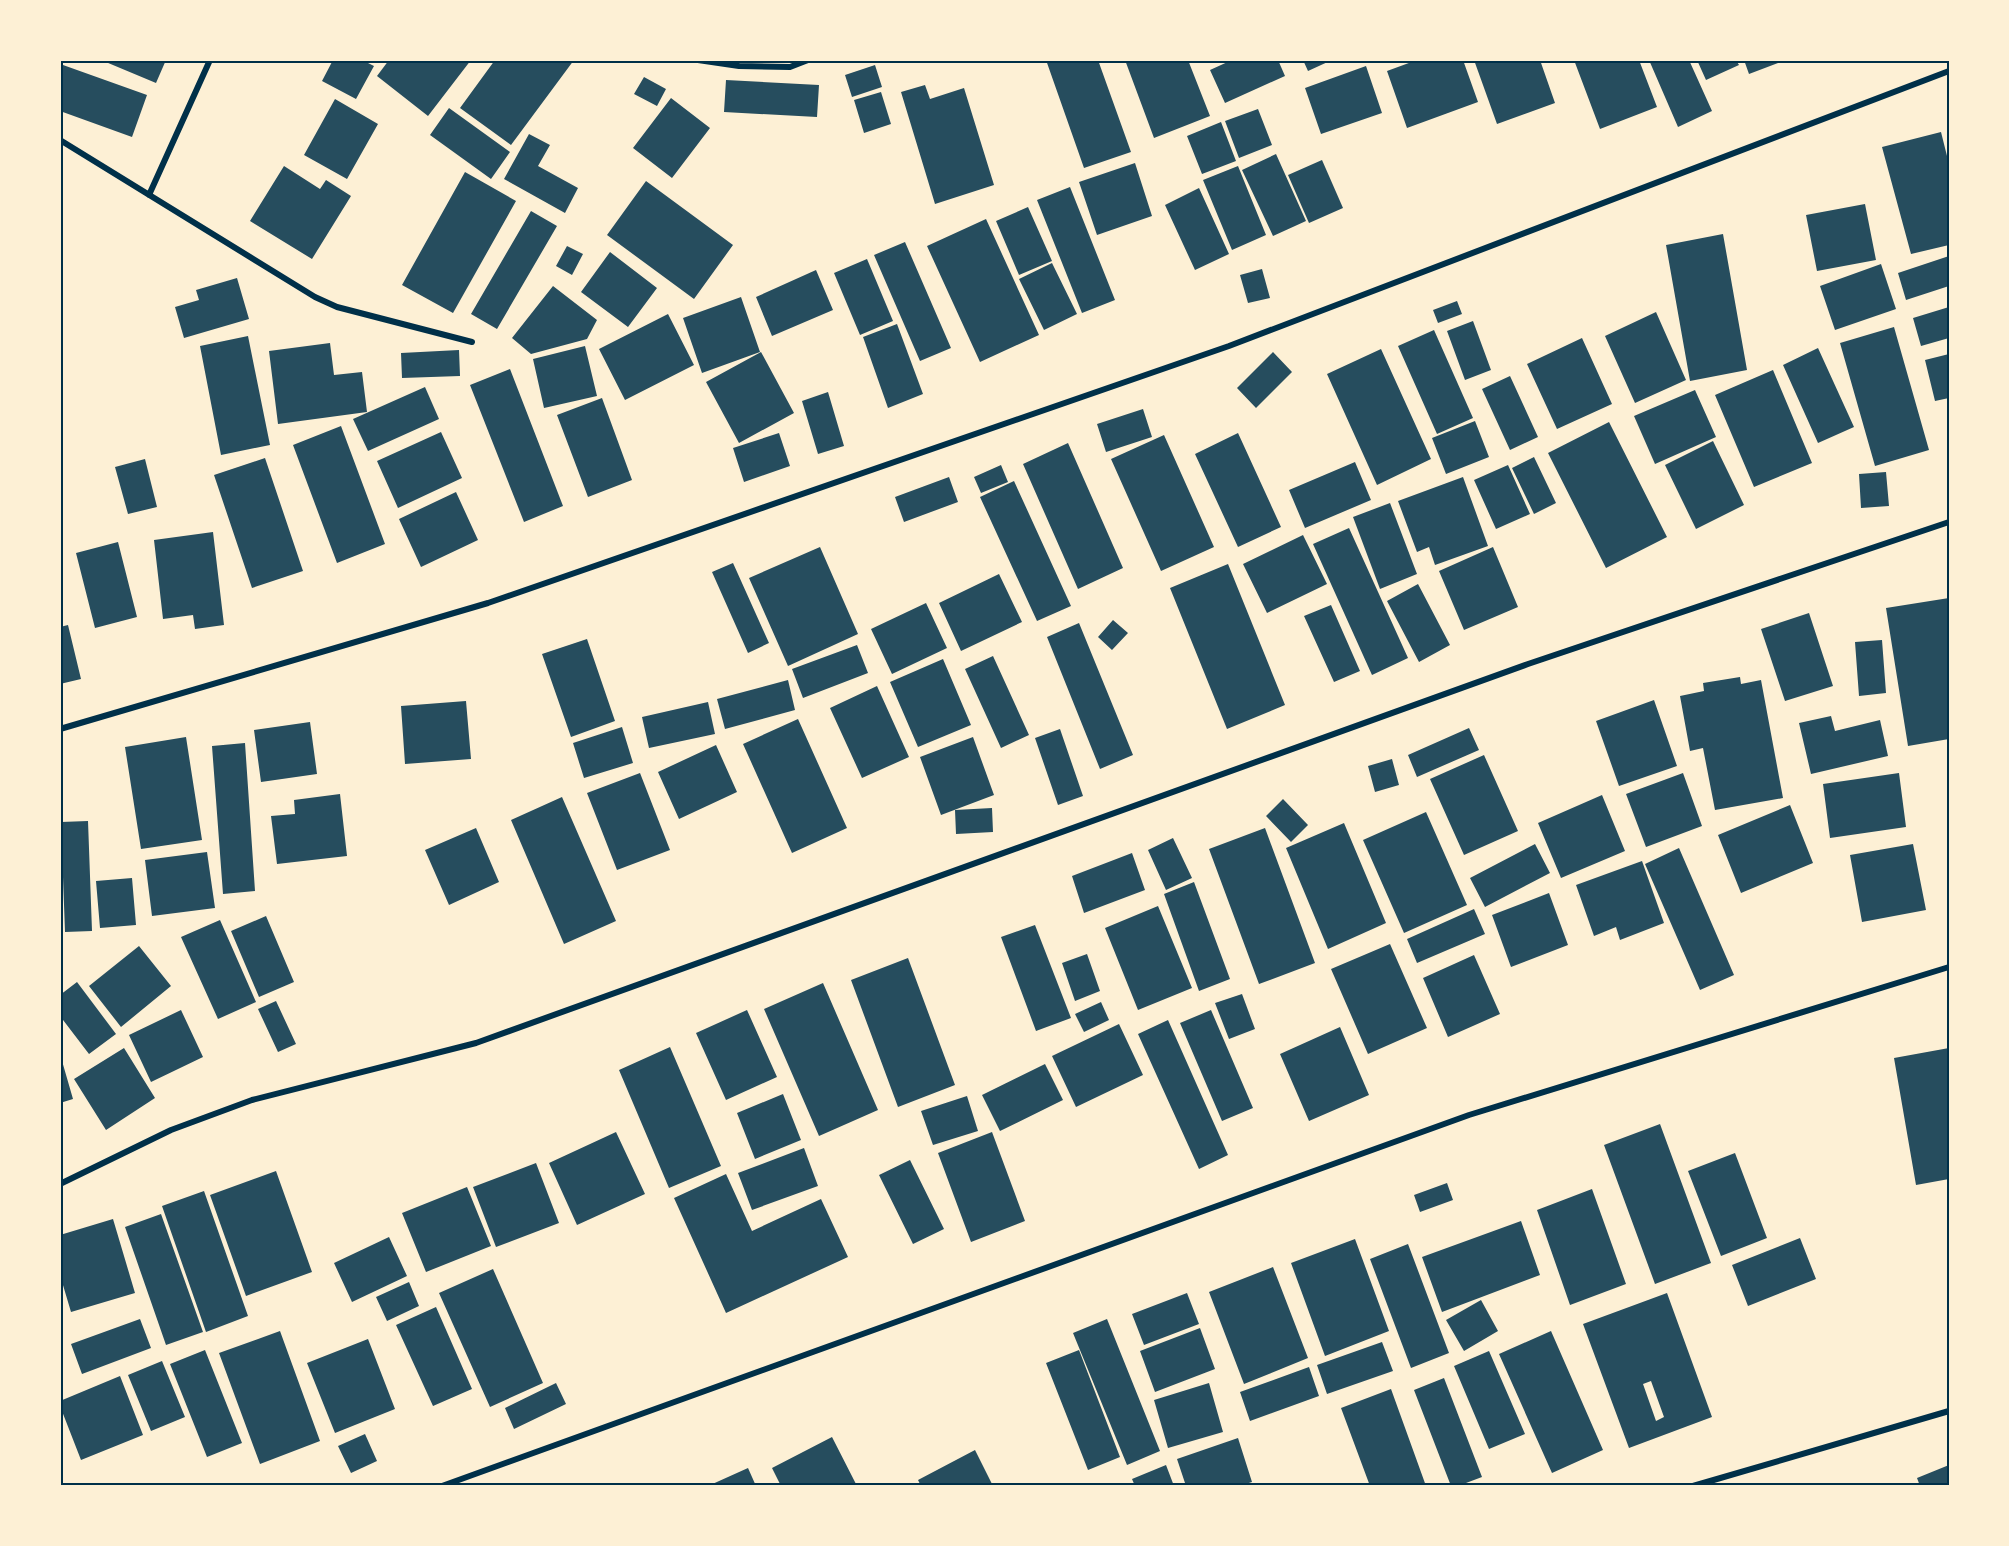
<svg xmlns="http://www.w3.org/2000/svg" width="2009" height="1546" viewBox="0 0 2009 1546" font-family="Poppins,sans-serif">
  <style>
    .building { fill: #264d5e; fill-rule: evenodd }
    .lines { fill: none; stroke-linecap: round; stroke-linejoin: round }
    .minor { stroke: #003049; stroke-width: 6 }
    .neatline { fill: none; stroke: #003049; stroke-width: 2 }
  </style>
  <rect width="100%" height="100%" fill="#fdf0d5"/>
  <!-- building -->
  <path class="building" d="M101 60H166L156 83Z
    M333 60H362L374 66 356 99 322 81Z
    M389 60H471L428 116 377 76Z
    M495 60H574L511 145 460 108Z
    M1046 60H1098L1131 152 1084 168Z
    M1125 60H1188L1210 116 1154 138Z
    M1232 60H1278L1285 76 1225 103 1210 70Z
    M1303 60H1332L1308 71Z
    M1417 60H1463L1478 102 1407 128 1387 71Z
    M1474 60H1540L1555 103 1497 124Z
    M1574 60H1639L1657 107 1600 129Z
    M1649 60H1689L1712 111 1678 127Z
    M1697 60H1736L1739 65 1706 80Z
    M1744 60H1786L1749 74Z
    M63 65 147 95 132 137 60 111V73Z
    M875 65 882 87 852 97 845 75Z
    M1366 66 1382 113 1321 134 1305 88Z
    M644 77 666 89 657 106 634 94Z
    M726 80 819 85 817 117 724 112Z
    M925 85 930 99 964 88 994 185 935 204 901 92Z
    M881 92 891 124 864 133 854 100Z
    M671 98 710 128 672 178 633 148Z
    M335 99 378 124 347 179 304 155Z
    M449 108 510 152 491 179 430 135Z
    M1258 109 1272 145 1239 158 1225 121Z
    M1221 122 1236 161 1202 174 1187 136Z
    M1941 132 1949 164V245L1911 254 1882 147Z
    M529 134 550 145 538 166 578 188 565 213 504 179Z
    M1276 154 1306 221 1273 236 1242 170Z
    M1322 160 1343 208 1309 223 1288 175Z
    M1135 163 1152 216 1097 235 1079 182Z
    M284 166 320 189 326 180 351 196 312 259 250 221Z
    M1238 166 1266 235 1232 250 1203 180Z
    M465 172 516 201 453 313 402 285Z
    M646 181 733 245 694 299 607 235Z
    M1070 187 1115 300 1082 313 1037 200Z
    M1199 188 1229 254 1195 270 1165 205Z
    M1865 204 1876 260 1817 271 1806 215Z
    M1028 207 1052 261 1019 275 996 221Z
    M531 211 557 226 497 329 471 314Z
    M986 219 1039 335 980 362 927 246Z
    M1723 234 1747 370 1690 381 1666 245Z
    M905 242 951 348 920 361 874 255Z
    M567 246 583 254 572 275 556 266Z
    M610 252 657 288 628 327 581 292Z
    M1949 256V286L1906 300 1898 273Z
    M867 259 893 321 860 335 834 273Z
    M1052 263 1077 314 1044 330 1019 279Z
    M1881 264 1896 309 1835 330 1820 286Z
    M1262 269 1270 298 1248 303 1240 275Z
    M816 270 833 310 772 336 756 297Z
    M237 278 249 319 184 338 175 307 199 300 196 290Z
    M553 286 597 320 587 339 531 354 512 338Z
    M741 297 760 352 702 373 683 318Z
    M1457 301 1462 314 1438 323 1433 310Z
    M1949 307V338L1921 346 1913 318Z
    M1656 312 1686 380 1635 403 1605 336Z
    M668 314 694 365 625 400 599 349Z
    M1473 321 1491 370 1465 380 1447 331Z
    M897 324 923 394 888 408 863 337Z
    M1894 327 1929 450 1875 466 1840 343Z
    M1434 330 1473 418 1437 434 1398 346Z
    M248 336 270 445 221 455 200 346Z
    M1582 338 1612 404 1557 429 1527 364Z
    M330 343 334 375 362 372 367 412 278 424 269 351Z
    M585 346 597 396 544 408 533 359Z
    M1818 348 1854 427 1818 443 1783 365Z
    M1381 349 1431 459 1377 485 1327 374Z
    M459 350 460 376 402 378 401 353Z
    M761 352 794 413 739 443 706 382Z
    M1273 352 1292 372 1256 408 1237 388Z
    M1949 354V398L1935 401 1925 360Z
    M510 369 563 506 524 522 470 385Z
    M1773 370 1812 463 1754 487 1715 395Z
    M1510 376 1538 437 1510 450 1482 389Z
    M425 387 439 419 368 451 353 419Z
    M1695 390 1716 437 1655 464 1634 416Z
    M828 392 844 446 818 454 802 401Z
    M602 398 632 480 588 497 557 415Z
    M1143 409 1152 437 1106 452 1097 424Z
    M1475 421 1489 457 1446 474 1432 438Z
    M1609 422 1667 537 1606 568 1548 453Z
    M341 426 385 544 337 563 293 445Z
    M441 432 462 478 398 508 377 461Z
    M779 433 790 466 744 482 733 448Z
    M1238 433 1281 527 1238 547 1195 454Z
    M1164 435 1214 547 1161 571 1111 459Z
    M1713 441 1744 505 1696 529 1665 465Z
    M1068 443 1123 568 1078 589 1023 464Z
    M1534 457 1556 503 1534 514 1512 468Z
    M265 458 303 571 252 588 214 475Z
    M145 459 157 507 128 514 115 467Z
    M1355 462 1371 500 1305 528 1289 490Z
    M1001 465 1008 482 981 493 974 477Z
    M1508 465 1530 514 1496 529 1474 480Z
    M1886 472 1889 506 1861 508 1859 474Z
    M949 477 958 502 904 522 895 497Z
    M1463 477 1488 546 1435 565 1429 547 1417 552 1398 501Z
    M1014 481 1071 606 1037 621 980 497Z
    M456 492 478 540 421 567 399 519Z
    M1390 503 1417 574 1380 589 1353 517Z
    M1349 528 1408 658 1372 675 1313 544Z
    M213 532 224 625 195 629 193 615 163 619 154 540Z
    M1303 535 1327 584 1267 613 1243 564Z
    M118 542 137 617 95 628 76 553Z
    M820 547 858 634 788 666 749 578Z
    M1493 547 1518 607 1464 630 1439 571Z
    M733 563 769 643 748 653 712 572Z
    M1228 564 1285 705 1227 729 1170 588Z
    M999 574 1022 622 961 651 939 603Z
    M1418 584 1450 645 1419 662 1387 601Z
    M1949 598V739L1908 746 1886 608Z
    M926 603 947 648 892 674 871 629Z
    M1331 605 1360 671 1334 682 1304 616Z
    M1809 613 1833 686 1785 701 1761 629Z
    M1113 620 1128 633 1112 650 1098 637Z
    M1079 623 1133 755 1100 769 1047 637Z
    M68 625 81 679 60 684V627Z
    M587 639 615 721 571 737 542 654Z
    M1882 640 1886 693 1859 696 1855 642Z
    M857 645 868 673 803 698 792 669Z
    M993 656 1029 735 1001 748 965 669Z
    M943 659 971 725 918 747 890 682Z
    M1740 677 1741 684 1761 680 1783 798 1715 810 1703 748 1690 751 1680 696 1704 691 1703 683Z
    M788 680 795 710 725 729 717 699Z
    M877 686 909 757 862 778 830 708Z
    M1654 700 1677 766 1619 786 1596 721Z
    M466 701 471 759 405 764 401 706Z
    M708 702 715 734 649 748 642 717Z
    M1831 716 1835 731 1880 720 1888 756 1811 774 1799 723Z
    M798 719 847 828 792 853 743 744Z
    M310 722 317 774 261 782 254 730Z
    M622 727 633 763 584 778 573 743Z
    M1469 728 1479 750 1417 777 1408 755Z
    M1060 729 1083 796 1058 805 1035 738Z
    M186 737 202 840 141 849 125 747Z
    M973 737 994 795 941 815 920 757Z
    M245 743 255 891 223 894 212 746Z
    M716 745 737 792 679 819 658 772Z
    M1484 755 1518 831 1464 855 1430 779Z
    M1392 759 1399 785 1375 792 1368 766Z
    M640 773 670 850 617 870 587 793Z
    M1683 773 1702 826 1646 847 1626 794Z
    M1899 773 1906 827 1830 838 1823 784Z
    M340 794 347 856 277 864 271 816 295 814 294 800Z
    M1602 795 1625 851 1561 878 1538 823Z
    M562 797 616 921 564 944 511 820Z
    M1283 799 1308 825 1291 842 1266 816Z
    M1790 805 1813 863 1741 893 1718 835Z
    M992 808 993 832 956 834 955 810Z
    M1426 812 1467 905 1404 933 1363 840Z
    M88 821 92 931 65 932 61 822Z
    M1344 823 1386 923 1328 949 1286 848Z
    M476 828 499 882 449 905 425 850Z
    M1265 828 1315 963 1259 984 1209 849Z
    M1173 838 1192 878 1166 890 1148 850Z
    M1535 844 1550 873 1485 907 1470 878Z
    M1913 844 1926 910 1862 922 1850 855Z
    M1679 848 1734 975 1700 990 1645 864Z
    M207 852 215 908 152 916 145 860Z
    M1132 853 1145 890 1084 913 1072 876Z
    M1642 861 1664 923 1620 940 1616 927 1594 936 1576 885Z
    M132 878 136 925 100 928 96 881Z
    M1194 882 1230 979 1199 991 1164 894Z
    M1549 893 1568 945 1511 967 1492 915Z
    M1158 906 1192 988 1138 1010 1105 928Z
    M1474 909 1485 934 1417 963 1407 939Z
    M266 916 294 982 259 997 231 931Z
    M220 920 256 1002 218 1019 181 937Z
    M1035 925 1071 1018 1036 1031 1001 937Z
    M1390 944 1427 1028 1368 1054 1331 969Z
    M139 946 171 986 121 1027 89 986Z
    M1087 954 1100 991 1075 1001 1062 963Z
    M1474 955 1500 1014 1448 1037 1423 978Z
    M908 958 955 1085 898 1107 851 980Z
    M77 982 116 1034 89 1054 60 1016V995Z
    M823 983 878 1110 819 1136 764 1009Z
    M1242 994 1255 1029 1229 1039 1215 1003Z
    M276 1001 296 1044 278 1052 258 1009Z
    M1101 1002 1109 1020 1084 1032 1075 1014Z
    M181 1010 203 1057 151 1082 129 1035Z
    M747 1010 777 1077 726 1100 696 1033Z
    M1211 1010 1253 1108 1222 1121 1180 1023Z
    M1168 1020 1228 1155 1199 1169 1138 1034Z
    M1119 1024 1143 1075 1076 1107 1052 1056Z
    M1340 1027 1369 1095 1309 1121 1280 1054Z
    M670 1047 721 1166 669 1188 619 1070Z
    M124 1048 155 1098 106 1130 74 1079Z
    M1949 1048V1179L1916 1185 1894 1058Z
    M60 1054 73 1099 60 1103Z
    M1045 1064 1063 1100 1000 1131 982 1095Z
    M783 1094 801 1140 755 1159 737 1113Z
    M967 1096 978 1131 933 1145 921 1111Z
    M1660 1124 1711 1263 1655 1284 1604 1145Z
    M616 1132 645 1194 577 1225 549 1163Z
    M992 1132 1025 1221 971 1242 938 1153Z
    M804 1148 818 1186 752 1210 738 1173Z
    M1735 1153 1767 1238 1721 1256 1688 1171Z
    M910 1160 944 1229 913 1244 879 1175Z
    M536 1163 559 1223 496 1247 473 1187Z
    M276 1171 312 1272 246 1296 210 1195Z
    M726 1174 752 1231 821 1199 848 1257 726 1313 674 1198Z
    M1447 1183 1453 1200 1420 1212 1414 1195Z
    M467 1187 491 1246 426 1272 402 1213Z
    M1592 1189 1626 1284 1570 1305 1537 1210Z
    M204 1191 248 1316 206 1332 162 1206Z
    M161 1214 203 1332 166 1345 125 1227Z
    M113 1219 135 1293 71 1312 60 1275V1235Z
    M1521 1221 1540 1275 1442 1312 1422 1257Z
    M389 1237 407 1276 352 1302 334 1263Z
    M1800 1238 1816 1279 1748 1306 1732 1265Z
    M1355 1239 1389 1331 1325 1356 1291 1263Z
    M1408 1244 1449 1353 1411 1368 1370 1259Z
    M1273 1267 1308 1358 1244 1384 1209 1292Z
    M493 1269 543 1383 490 1407 439 1293Z
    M409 1282 419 1306 387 1321 376 1297Z
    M1187 1293 1199 1324 1144 1345 1132 1314Z
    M1667 1293 1712 1417 1629 1448 1583 1324ZM1651 1381 1664 1417 1656 1421 1643 1384Z
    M1481 1300 1498 1331 1464 1351 1446 1320Z
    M436 1307 472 1389 433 1406 396 1325Z
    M140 1319 151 1348 82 1374 71 1344Z
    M1107 1319 1160 1451 1127 1465 1073 1333Z
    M1200 1328 1215 1369 1155 1392 1140 1351Z
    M280 1331 320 1441 260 1464 219 1353Z
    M1551 1331 1603 1450 1552 1473 1499 1354Z
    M368 1339 395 1409 335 1433 307 1363Z
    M1382 1342 1393 1371 1327 1394 1317 1365Z
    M205 1350 242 1443 207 1457 170 1364Z
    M1079 1350 1120 1457 1088 1470 1046 1363Z
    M1489 1351 1525 1434 1489 1449 1454 1366Z
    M162 1361 185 1417 151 1431 128 1375Z
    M1309 1367 1319 1396 1250 1421 1240 1392Z
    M120 1376 143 1435 81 1460 60 1406V1401Z
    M1444 1378 1482 1477 1458 1486H1451L1414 1390Z
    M556 1383 566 1404 514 1429 505 1408Z
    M1209 1383 1223 1432 1168 1448 1154 1400Z
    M1391 1389 1426 1486H1370L1341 1408Z
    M365 1434 377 1461 351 1473 338 1446Z
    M832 1437 857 1486H781L772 1468Z
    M1238 1438 1252 1482 1239 1486H1186L1177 1459Z
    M975 1450 993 1486H921L918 1480Z
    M1166 1465 1174 1486H1135L1132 1479Z
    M1949 1465V1486H1920L1917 1478Z
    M748 1468 756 1486H708Z"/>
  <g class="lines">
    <!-- minor -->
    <path class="minor" d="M698 60 739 66 790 67 808 60
      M60 140 315 297 337 307 472 342
      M149 195 210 60
      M60 729 488 603 1229 346 1949 71
      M60 1184 171 1130 252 1100 476 1043 1528 664 1949 522
      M442 1486 1469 1115 1949 967
      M1693 1486 1949 1411"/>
  </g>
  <!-- border -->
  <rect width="2009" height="1546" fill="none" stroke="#fdf0d5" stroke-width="123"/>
  <rect x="62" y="62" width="1886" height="1422" class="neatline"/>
</svg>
